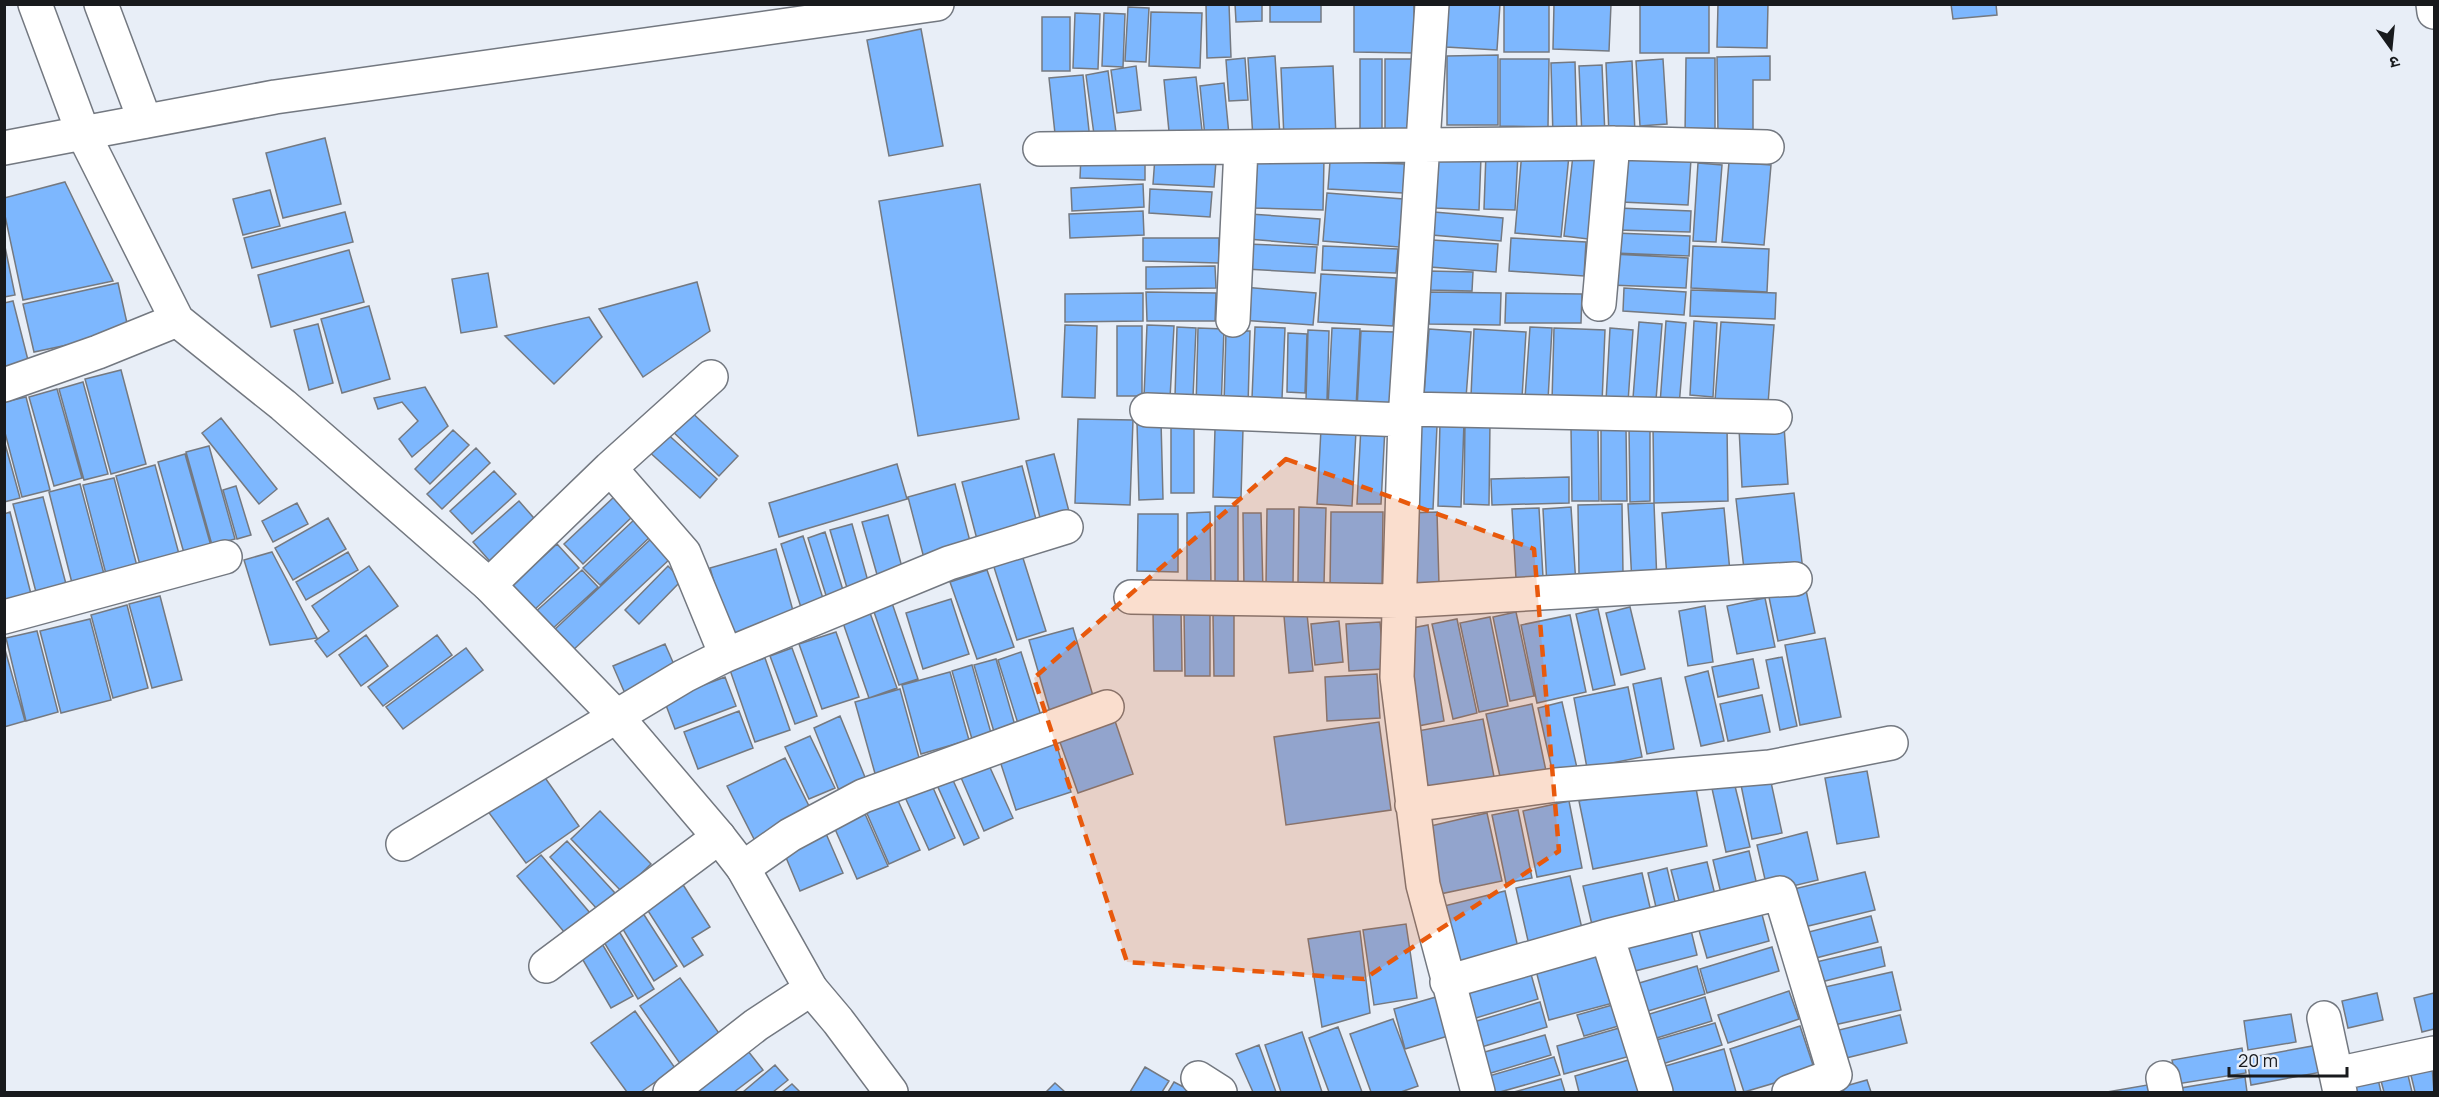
<svg xmlns="http://www.w3.org/2000/svg" width="2439" height="1097" viewBox="0 0 2439 1097" font-family="Manrope,'Noto Sans Devanagari',sans-serif">
  <style>
    .building { fill: #7db7fe; stroke: #747981; stroke-width: 1.5 }
    .lines { fill: none; stroke-linecap: round; stroke-linejoin: round }
    .minor-casing { stroke: #737880; stroke-width: 36 }
    .tertiary-casing { stroke: #737880; stroke-width: 36 }
    .secondary-casing { stroke: #737880; stroke-width: 36 }
    .minor { stroke: #fff; stroke-width: 33 }
    .tertiary { stroke: #fff; stroke-width: 33 }
    .secondary { stroke: #fff; stroke-width: 33 }
    .marked { fill: #e8590c; fill-opacity: 0.2; stroke: #e8590c; stroke-width: 4.5; stroke-dasharray: 12 8; stroke-linejoin: round }
  </style>
  <rect width="100%" height="100%" fill="#e8eef7"/>
  <!-- building -->
  <path class="building" d="M1206 4H1229L1231 57 1207 58Z
    M1235 4H1262V21L1236 22Z
    M1270 4H1321V22H1270Z
    M1354 4H1414V53L1354 52Z
    M1448 4H1500L1497 50 1446 47Z
    M1504 4H1549V52H1504Z
    M1554 4H1611L1609 51 1553 49Z
    M1640 4H1709V53H1640Z
    M1718 4H1768L1767 48 1717 47Z
    M1951 4H1996L1997 15 1953 19Z
    M1128 7 1149 8 1146 62 1125 61Z
    M1151 12 1202 13 1200 68 1149 66Z
    M1075 13 1100 14 1098 69 1073 68Z
    M1104 13 1125 14 1123 67 1102 66Z
    M1042 17H1070V71H1042Z
    M921 29 943 146 889 156 867 40Z
    M1498 55V125H1447V56Z
    M1275 56 1280 137 1253 139 1248 58Z
    M1770 56V80H1753V135H1718L1717 57Z
    M1245 58 1248 100 1229 101 1226 60Z
    M1686 58H1715V136H1685Z
    M1360 59H1382V140H1360Z
    M1385 59H1413V135H1385Z
    M1500 59H1549L1548 127 1500 126Z
    M1663 59 1667 124 1640 126 1636 61Z
    M1632 61 1635 134 1609 135 1606 63Z
    M1575 62 1577 136 1553 137 1551 63Z
    M1602 65 1605 136 1582 137 1579 66Z
    M1136 66 1141 110 1117 113 1111 70Z
    M1333 66 1336 137 1284 139 1281 68Z
    M1108 71 1117 140 1095 142 1086 75Z
    M1083 75 1090 140 1056 143 1049 78Z
    M1196 77 1203 139 1170 142 1164 80Z
    M1224 83 1229 135 1205 137 1200 86Z
    M325 138 341 204 283 218 266 153Z
    M1522 151 1569 155 1561 237 1515 233Z
    M1486 153 1518 154 1515 210 1484 209Z
    M1438 154 1481 157 1479 210 1436 208Z
    M1573 155 1598 158 1588 239 1564 236Z
    M1624 155 1691 159 1688 205 1621 202Z
    M1081 156 1145 157V180L1080 178Z
    M1256 156 1324 158 1323 210 1254 208Z
    M1155 157 1216 161 1214 187 1153 184Z
    M1330 161 1405 164 1403 193 1328 189Z
    M1729 162 1771 165 1764 245 1722 242Z
    M1698 163 1722 165 1716 242 1693 241Z
    M65 182 113 281 23 300 4 211V198Z
    M980 184 1019 419 918 436 879 201Z
    M1143 184 1144 207 1072 211 1071 188Z
    M1150 189 1212 192 1210 217 1149 213Z
    M270 190 280 226 243 235 233 199Z
    M1327 193 1403 199 1399 247 1323 241Z
    M1618 208 1691 211 1690 232 1617 230Z
    M1143 211 1144 235 1070 238 1069 214Z
    M345 212 353 242 252 268 244 238Z
    M1434 212 1503 218 1501 241 1432 235Z
    M1250 214 1320 219 1318 245 1248 239Z
    M1615 233 1690 236 1689 256 1614 253Z
    M1143 238H1219V263L1143 261Z
    M1511 238 1586 242 1584 276 1509 271Z
    M1432 240 1498 244 1496 272 1430 267Z
    M4 242 15 295 4 297Z
    M1247 244 1317 247 1315 273 1246 269Z
    M1323 246 1398 249 1396 273 1322 270Z
    M1693 246 1769 249 1767 292 1691 288Z
    M349 250 364 302 271 327 258 275Z
    M1612 254 1688 258 1686 288 1610 285Z
    M1215 266 1216 288 1146 289V267Z
    M1429 271 1473 272 1472 291 1428 290Z
    M488 273 497 327 461 333 452 279Z
    M1321 274 1396 278 1393 326 1318 322Z
    M697 282 710 331 643 377 599 309Z
    M118 283 129 332 34 352 23 304Z
    M1243 287 1316 293 1313 325 1240 320Z
    M1624 288 1686 292 1684 315 1623 311Z
    M1691 290 1776 293 1775 319 1690 316Z
    M1146 292 1216 293 1215 321H1147Z
    M1430 292 1501 293 1500 325 1429 324Z
    M1143 293V321L1065 322V294Z
    M1506 293 1582 294 1581 323H1505Z
    M13 301 30 368 4 374V303Z
    M369 306 390 379 342 393 321 319Z
    M589 317 602 337 554 384 505 336Z
    M1666 321 1686 323 1679 406 1660 404Z
    M1694 321 1717 323 1713 397 1690 395Z
    M1639 322 1662 324 1656 400 1633 398Z
    M1721 322 1774 325 1768 404 1715 401Z
    M318 324 333 383 309 390 294 330Z
    M1065 325 1097 326 1095 398 1062 397Z
    M1147 325 1174 326 1170 398 1144 397Z
    M1117 326H1142V396H1117Z
    M1177 327 1196 328 1193 397H1175Z
    M1255 327 1285 328 1282 399 1252 398Z
    M1530 327 1552 328 1548 400 1525 398Z
    M1198 328 1224 329 1221 410 1196 409Z
    M1332 328 1360 329 1356 408 1328 406Z
    M1554 328 1605 330 1602 403 1552 401Z
    M1610 328 1633 330 1628 402 1606 401Z
    M1429 329 1471 332 1466 398 1424 395Z
    M1474 329 1526 332 1522 398 1471 396Z
    M1308 330 1329 331 1327 400H1306Z
    M1226 331H1250L1248 406 1224 405Z
    M1361 331 1395 332 1391 411 1357 409Z
    M1288 333 1307 334 1305 393 1287 392Z
    M121 370 146 464 111 474 85 379Z
    M83 382 108 474 84 480 59 389Z
    M425 387 448 426 412 457 399 439 418 421 402 402 378 409 374 398Z
    M57 389 82 478 54 486 29 397Z
    M26 397 50 490 22 497 4 429V402Z
    M686 407 738 456 719 476 668 427Z
    M221 418 277 489 259 504 202 433Z
    M1078 419 1133 420 1130 505 1075 503Z
    M1171 420H1194V493H1171Z
    M1161 421 1163 499 1139 500 1137 422Z
    M1465 421 1490 422 1489 505 1464 504Z
    M1440 422H1464L1461 507 1438 506Z
    M1412 425 1437 426 1433 509 1409 508Z
    M1629 425H1650V501L1630 502Z
    M1727 425 1728 501 1654 503 1653 426Z
    M1361 426 1385 427 1381 504H1357Z
    M1784 426 1788 484 1742 487 1739 428Z
    M1571 427H1598L1599 501H1572Z
    M1601 428H1626L1627 501H1601Z
    M1215 429H1243L1241 498 1213 497Z
    M1321 429 1356 431 1352 506 1317 504Z
    M453 430 469 445 430 484 415 469Z
    M663 430 717 479 700 498 646 449Z
    M4 440 20 498 4 502Z
    M209 446 235 539 212 545 186 452Z
    M476 448 490 463 442 509 427 494Z
    M185 454 211 546 184 553 158 462Z
    M1054 454 1072 523 1043 530 1026 461Z
    M897 464 907 499 779 537 769 503Z
    M155 465 179 554 140 565 116 476Z
    M1022 466 1039 531 979 547 962 482Z
    M494 471 516 494 472 534 450 511Z
    M1569 477V503L1492 505 1491 479Z
    M114 478 138 570 107 578 83 485Z
    M80 484 104 574 72 583 49 492Z
    M955 484 972 549 925 562 908 497Z
    M236 486 251 535 237 539 223 490Z
    M1794 493 1803 571 1745 578 1736 499Z
    M615 496 634 515 583 564 564 544Z
    M43 497 66 584 36 592 13 504Z
    M519 501 540 525 494 566 473 542Z
    M297 503 308 524 273 542 262 521Z
    M1654 503 1657 584H1632L1628 504Z
    M1622 504 1623 574 1579 575 1578 505Z
    M1215 506H1238V586H1215Z
    M1299 507 1326 508 1324 584 1298 583Z
    M1571 507 1576 585 1547 587 1543 509Z
    M1539 508 1543 577 1516 579 1512 509Z
    M1724 508 1730 572 1667 577 1662 513Z
    M1267 509H1294L1293 585H1266Z
    M10 512 31 594 4 601V514Z
    M1210 512 1211 587 1187 588V513Z
    M1331 512H1383L1382 588H1330Z
    M1437 512 1439 584 1412 586 1409 513Z
    M1243 513H1261L1263 591H1244Z
    M1138 514H1178V572L1137 571Z
    M888 515 903 571 878 578 862 522Z
    M328 518 346 549 293 580 275 548Z
    M636 518 652 535 600 585 583 568Z
    M852 524 871 592 850 598 830 530Z
    M825 532 847 603 830 608 808 538Z
    M654 536 672 557 570 653 551 633Z
    M803 536 827 611 804 617 781 544Z
    M557 544 579 568 532 612 509 588Z
    M776 549 795 618 730 637 710 568Z
    M272 552 317 638 270 645 244 560Z
    M348 552 358 570 306 600 296 582Z
    M1022 555 1046 631 1017 640 993 564Z
    M369 566 398 606 327 657 315 641 329 631 312 606Z
    M668 566 682 580 639 624 625 610Z
    M582 570 598 587 550 631 533 614Z
    M987 570 1014 647 977 659 950 582Z
    M1806 590 1815 633 1778 641 1769 597Z
    M160 596 182 680 152 688 129 604Z
    M1765 598 1775 647 1737 654 1727 606Z
    M951 599 969 654 923 669 906 613Z
    M892 603 918 679 899 685 873 609Z
    M127 605 148 688 113 698 91 615Z
    M1705 606 1713 662 1688 666 1679 611Z
    M1630 607 1645 669 1621 675 1606 613Z
    M1598 609 1615 685 1593 690 1576 614Z
    M869 610 897 688 869 698 842 620Z
    M1181 610 1182 671H1154L1153 611Z
    M1184 611H1210V676H1185Z
    M1516 612 1534 696 1510 701 1493 617Z
    M1307 614 1313 671 1289 673 1284 616Z
    M1213 615H1234V676H1214Z
    M1570 615 1586 692 1537 703 1521 625Z
    M1490 617 1508 706 1479 712 1460 623Z
    M90 619 111 700 61 713 40 631Z
    M1457 619 1477 713 1453 719 1432 624Z
    M1339 621 1343 662 1315 665 1311 624Z
    M1380 622 1384 669 1349 671 1346 624Z
    M1428 625 1444 721 1418 726 1401 630Z
    M1073 628 1096 706 1052 719 1029 640Z
    M37 631 58 712 26 721 6 638Z
    M836 632 859 697 822 709 799 644Z
    M366 635 388 666 361 686 339 655Z
    M437 635 452 655 383 706 368 687Z
    M1825 638 1841 717 1800 725 1785 645Z
    M665 644 679 676 627 698 613 666Z
    M4 646 25 721 4 727Z
    M466 648 483 670 403 729 386 707Z
    M792 648 817 716 795 724 770 656Z
    M1021 652 1043 722 1020 730 998 660Z
    M1782 657 1797 726 1780 730 1766 660Z
    M765 658 790 730 755 742 730 670Z
    M996 659 1016 729 995 735 974 665Z
    M1753 659 1759 688 1718 697 1712 667Z
    M972 665 991 733 972 739 952 671Z
    M1708 671 1724 741 1701 746 1685 677Z
    M950 672 969 740 921 754 902 685Z
    M1377 674 1380 718 1327 721 1325 677Z
    M725 677 736 706 675 729 664 700Z
    M1661 678 1674 749 1647 754 1633 684Z
    M1628 687 1642 757 1587 768 1574 698Z
    M900 689 921 765 876 777 855 702Z
    M1762 695 1770 732 1728 741 1720 704Z
    M1562 702 1577 768 1553 774 1538 708Z
    M1532 704 1546 771 1501 781 1486 714Z
    M739 711 753 748 698 769 684 732Z
    M1112 712 1133 774 1078 793 1056 731Z
    M840 716 867 782 840 793 814 728Z
    M1483 719 1495 782 1424 795 1412 732Z
    M1379 722 1391 810 1286 825 1274 737Z
    M810 736 835 788 809 799 785 747Z
    M1054 737 1071 792 1016 810 998 755Z
    M785 758 812 812 755 841 727 786Z
    M987 761 1013 818 984 831 959 773Z
    M1867 771 1879 837 1837 844 1825 778Z
    M541 772 579 826 526 863 487 810Z
    M1769 773 1782 833 1752 839 1740 780Z
    M952 778 979 838 964 845 937 785Z
    M1694 778 1707 846 1593 869 1579 801Z
    M1733 778 1750 847 1726 852 1711 784Z
    M931 783 955 838 929 850 904 795Z
    M896 796 920 850 889 864 865 809Z
    M1569 801 1582 868 1537 877 1523 811Z
    M862 807 888 866 857 879 831 820Z
    M1518 810 1532 878 1506 883 1492 815Z
    M600 811 651 864 622 892 571 839Z
    M1487 813 1502 881 1440 894 1426 827Z
    M824 829 843 873 800 891 782 848Z
    M1807 832 1818 880 1768 892 1757 845Z
    M567 841 615 893 597 909 550 857Z
    M1749 851 1760 898 1724 906 1713 860Z
    M541 855 590 913 565 933 517 876Z
    M1707 862 1717 903 1682 912 1671 870Z
    M1667 868 1678 914 1659 920 1648 873Z
    M1865 872 1875 910 1804 927 1794 889Z
    M1642 873 1652 916 1593 929 1583 886Z
    M1570 876 1583 933 1529 945 1516 888Z
    M680 880 710 927 692 938 703 955 684 967 643 903Z
    M1505 891 1519 952 1451 968 1436 908Z
    M1759 903 1769 941 1707 958 1696 920Z
    M639 907 677 966 654 981 618 921Z
    M1871 916 1878 942 1812 959 1805 933Z
    M1689 922 1697 955 1635 971 1626 939Z
    M1406 924 1417 998 1374 1005 1363 930Z
    M617 928 654 989 638 999 601 937Z
    M1360 931 1370 1013 1322 1027 1308 939Z
    M601 942 633 996 611 1008 580 955Z
    M1598 945 1613 1003 1549 1020 1534 963Z
    M1772 947 1779 971 1707 993 1700 969Z
    M1881 947 1885 966 1821 982 1816 962Z
    M1697 966 1705 994 1638 1014 1629 986Z
    M1529 967 1538 999 1466 1021 1457 989Z
    M1892 972 1901 1010 1834 1025 1825 987Z
    M680 978 721 1036 681 1065 640 1006Z
    M1789 991 1799 1019 1728 1043 1718 1015Z
    M2377 993 2383 1020 2348 1028 2342 1001Z
    M2434 993V1029L2422 1032 2414 998Z
    M1436 997 1448 1036 1405 1049 1394 1009Z
    M1705 997 1712 1021 1647 1041 1640 1017Z
    M1540 1002 1547 1027 1475 1049 1467 1024Z
    M1616 1004 1622 1025 1584 1036 1577 1015Z
    M635 1011 675 1068 641 1092H627L591 1043Z
    M2291 1014 2296 1042 2248 1050 2244 1021Z
    M1900 1015 1907 1043 1838 1060 1831 1032Z
    M1393 1019 1418 1086 1401 1092H1371L1350 1034Z
    M1715 1023 1722 1045 1653 1067 1646 1043Z
    M1626 1026 1634 1055 1564 1074 1557 1046Z
    M1800 1026 1815 1071 1744 1092 1730 1049Z
    M1338 1027 1362 1092H1329L1309 1038Z
    M1302 1032 1322 1092H1281L1265 1045Z
    M1545 1035 1551 1055 1481 1076 1474 1055Z
    M1259 1045 1276 1092H1253L1236 1054Z
    M2318 1045 2322 1072 2251 1085 2247 1058Z
    M2242 1048 2246 1073 2177 1084 2172 1060Z
    M1724 1049 1736 1092H1662L1655 1069Z
    M748 1051 763 1070 734 1092H696Z
    M1554 1057 1560 1075 1500 1092H1486L1482 1078Z
    M1635 1058 1645 1092H1579L1575 1076Z
    M775 1065 788 1080 773 1092H743Z
    M2432 1066 2434 1092H2415L2410 1071Z
    M1145 1067 1169 1081 1162 1092H1130Z
    M2407 1071 2412 1092H2384L2380 1077Z
    M2245 1077 2247 1092H2175V1089Z
    M1561 1079 1565 1092H1514Z
    M2378 1079 2381 1092H2349L2348 1086Z
    M1867 1080 1871 1092H1844L1842 1087Z
    M1174 1082 1193 1092H1168Z
    M1055 1083 1065 1092H1046Z
    M792 1084 800 1092H782Z
    M2153 1084 2155 1092H2107Z"/>
  <g class="lines">
    <defs>
      <path id="minor" d="M35 4 83 133
        M101 4 145 121
        M1432 4 1405 420 1397 677 1423 885 1478 1092
        M2433 4 2434 12
        M1040 149 1613 143 1767 147
        M1599 304 1613 143
        M1233 320 1241 148
        M4 385 98 352 177 320
        M1406 409 1775 417
        M1147 410 1405 420
        M489 585 610 468 711 377
        M1131 597 1398 601 1795 579
        M4 617 225 557
        M726 655 949 563 1066 527
        M1412 805 1556 785 1770 767 1891 743
        M403 844 684 676 726 655 684 553 610 468
        M743 868 790 835 863 796 1107 707
        M1607 936 1656 1092
        M546 966 719 837
        M1447 982 1607 936 1780 893 1835 1075 1789 1092
        M2324 1018 2340 1092
        M2336 1074 2434 1053
        M1198 1078 1220 1092
        M2163 1078 2166 1092
        M670 1092 756 1025 811 989"/>
      <path id="tertiary" d="M83 133 275 97 937 4"/>
      <path id="secondary" d="M4 148 83 133 177 320 283 405 489 585 616 716 719 837 743 868 811 989 838 1021 891 1092"/>
    </defs>
    <!-- minor casing -->
    <use href="#minor" class="minor-casing"/>
    <!-- tertiary casing -->
    <use href="#tertiary" class="tertiary-casing"/>
    <!-- secondary casing -->
    <use href="#secondary" class="secondary-casing"/>
    <!-- minor -->
    <use href="#minor" class="minor"/>
    <!-- tertiary -->
    <use href="#tertiary" class="tertiary"/>
    <!-- secondary -->
    <use href="#secondary" class="secondary"/>
  </g>
  <!-- marked area -->
  <path class="marked" d="M1286 459 1534 549 1559 851 1364 979 1127 962 1034 678Z"/>
  <!-- border -->
  <rect width="2439" height="1097" fill="none" stroke="#181a1d" stroke-width="12"/>
  <!-- north arrow -->
  <g transform="translate(2391 48) rotate(165)" stroke="#e8eef7" stroke-width="4.5" paint-order="stroke">
  <path d="M0-4.5L10 22L0 15L-10 22Z" fill="#181a1d"/>
  <text y="-9" font-size="16" font-weight="bold" text-anchor="middle" fill="#181a1d">उ</text>
  </g>
  <!-- scale -->
  <path d="M2229 1067v9h118v-9" fill="none" stroke="#181a1d" stroke-width="3"/>
  <text x="2238" y="1067" font-size="18" fill="#181a1d" stroke="#e8eef7" stroke-width="4.5" paint-order="stroke">20 m</text>
</svg>
